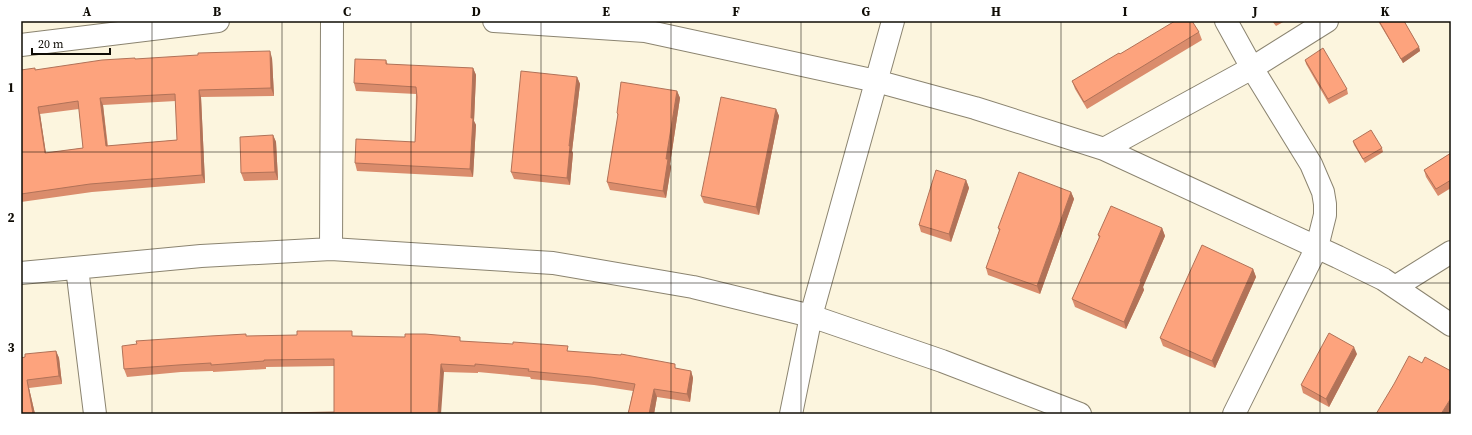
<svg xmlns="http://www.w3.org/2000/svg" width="1472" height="435" viewBox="0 0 1472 435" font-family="'Source Serif 4',serif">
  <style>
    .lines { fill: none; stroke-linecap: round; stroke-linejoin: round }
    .minor-casing { stroke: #8b8470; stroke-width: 24 }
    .minor { stroke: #fff; stroke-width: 22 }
    .wall { fill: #da8c6c; fill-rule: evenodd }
    .shaded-wall { fill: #b17258 }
    .building { fill: #fda37d; stroke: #b17258; fill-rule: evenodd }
    .grid { fill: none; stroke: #0f0c05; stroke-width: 1; stroke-opacity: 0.55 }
    .neatline { fill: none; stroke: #0f0c05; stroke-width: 1.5 }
    .grid-label { font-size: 13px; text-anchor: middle; font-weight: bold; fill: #0f0c05 }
  </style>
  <rect width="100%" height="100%" fill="#fcf5de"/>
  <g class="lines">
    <defs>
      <path id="minor" d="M494 21 645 31 876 81 975 108 1104 149 1338 257 1383 279 1451 325
        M1226 21 1252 68 1311 164 1323 192 1325 204V215L1317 247 1234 414
        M21 45 218 21
        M1104 149 1252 68 1327 21
        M331 249 332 21
        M77 268 95 414
        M21 273 201 256 331 249 553 263 693 287 811 316 942 361 1080 414
        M1395 287 1451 252
        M791 414 811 316 893 21"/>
    </defs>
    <!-- minor casing -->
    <use href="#minor" class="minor-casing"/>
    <!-- minor -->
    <use href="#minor" class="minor"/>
  </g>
  <!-- wall -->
  <path class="wall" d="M1272 21H1285L1276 26Z
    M1378 21H1404L1419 47 1420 51 1403 63Z
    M1199 32 1202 40 1087 109 1075 89 1072 81 1120 54Z
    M272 58 274 96 201 97 205 183 92 192 21 202V70H35L135 59ZM176 101 177 140 108 146 103 105ZM79 109 83 148 46 153 40 114Z
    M386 60 388 65 473 68 476 75 474 121 476 125 473 177 357 171 355 163 415 142 416 94 356 91 354 83Z
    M1305 60 1347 89 1348 94 1329 104 1306 64Z
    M577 77 580 84 572 151 573 153 570 185 514 179 511 172Z
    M677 91 680 98 670 164 671 167 666 198 610 190 607 182 618 116 617 113Z
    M776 109 779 116 759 215 704 203 701 196Z
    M273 135 276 142 278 180 244 181 241 173Z
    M1353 141 1382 148 1383 152 1365 163 1354 145Z
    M1451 153V188L1438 196 1426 177 1424 170Z
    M966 180 969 188 951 242 921 232 919 225Z
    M1071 192 1074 199 1040 294 988 275 986 268 999 231 998 228Z
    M1162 228 1165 236 1143 287 1144 290 1126 329 1075 307 1072 299 1099 238 1098 235Z
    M1253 269 1256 277 1215 368 1163 346 1160 338Z
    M246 336H354L462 341 570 351 691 371 693 378 690 402 657 397 654 414H628L633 391 594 385 531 379 530 377 478 372V373L444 372 334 412V366L266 367V369L213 372V371L181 372 127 377 124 369Z
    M56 351 59 358 62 384 29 388 35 414H21V358Z
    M1357 354 1329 407 1303 393 1301 385Z"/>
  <!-- shaded-wall -->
  <path class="shaded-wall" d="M1419 47 1420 51 1403 63 1401 59Z
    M270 51 272 58 274 96 271 88Z
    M473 68 476 75 474 121 476 125 473 177 470 169 471 118Z
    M577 77 580 84 572 151 573 153 570 185 567 178 569 146Z
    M199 90 201 97 205 183 202 175Z
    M677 91 680 98 670 164 671 167 666 198 663 191 666 159Z
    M100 98 103 105 108 153 106 146Z
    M38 107 40 114 47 161 45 153Z
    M776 109 779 116 759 215 756 207Z
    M273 135 276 142 278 180 275 172Z
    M966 180 969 188 951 242 949 234Z
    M1071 192 1074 199 1040 294 1037 286Z
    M1162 228 1165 236 1143 287 1144 290 1126 329 1124 322 1140 281Z
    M1253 269 1256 277 1215 368 1212 361Z
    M1354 347 1357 354 1329 407 1326 399Z
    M56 351 59 358 62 384 59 376Z
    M441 364 444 372 441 414H438Z
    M691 371 693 378 690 402 687 394Z
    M27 380 29 388 35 414H33Z
    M654 389 657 397 654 414H649Z
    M1451 398V410L1448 414H1441Z"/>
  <!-- building -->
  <path class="building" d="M1175 21H1192L1199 32 1084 102 1072 81 1119 53 1120 54Z
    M1379 21H1404L1419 47 1401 59Z
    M1323 48 1347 89 1328 99 1305 60Z
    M270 51 271 88 199 90 202 175 90 184 21 194V70L35 68V70L102 60 135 58V59L198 55V53ZM175 94 177 140 106 146 100 98ZM78 101 83 148 45 153 38 107Z
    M355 59 386 60V64L473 68 471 118H473L470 169 355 163 356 139 415 142 417 97 416 87 354 83Z
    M521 71 577 77 569 146H570L567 178 511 172Z
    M621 82 677 91 666 159H668L663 191 607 182 618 114 617 113Z
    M721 97 776 109 756 207 701 196Z
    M1371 130 1382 148 1363 159 1353 141Z
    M273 135 275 172 241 173 240 137Z
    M1451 153V180L1436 189 1424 170Z
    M936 170 966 180 949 234 919 225Z
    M1019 172 1071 192 1037 286 986 268 1000 229 998 228Z
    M1111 206 1162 228 1140 281 1141 282 1124 322 1072 299 1100 236 1098 235Z
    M1202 245 1253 269 1212 361 1160 338Z
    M297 331H352V336L405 337V334H425L460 337V341L513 344V342L568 346 567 351 621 355V354L675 364V368L691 371 687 394 654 389 649 414H628L635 384 591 377 528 371 529 369 475 364V366L441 364 438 414H283V413L334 412V359L264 360V361L211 365V363L178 365 124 369 122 346 137 344 136 341 210 336 246 334V336L297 335Z
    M1329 333 1354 347 1326 399 1301 385Z
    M56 351 59 376 27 380 33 414H21V358L25 357V354Z
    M1409 356 1422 363 1425 357 1451 371V398L1441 414H1376L1394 384Z"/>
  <!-- grid -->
  <path class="grid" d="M152 21V414M282 21V414M411 21V414M541 21V414M671 21V414M801 21V414M931 21V414M1061 21V414M1190 21V414M1320 21V414M21 152H1451M21 283H1451"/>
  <!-- border -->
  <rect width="1472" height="435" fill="none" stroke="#ffffff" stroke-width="44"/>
  <!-- scale -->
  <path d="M32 48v6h78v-6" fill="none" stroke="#0f0c05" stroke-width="2"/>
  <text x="38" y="48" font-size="12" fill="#0f0c05" stroke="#ffffff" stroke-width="3" paint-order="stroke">20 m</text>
  <rect x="22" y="22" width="1428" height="391" class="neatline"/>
  <g class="grid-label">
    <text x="87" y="16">A</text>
    <text x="217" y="16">B</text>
    <text x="347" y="16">C</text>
    <text x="476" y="16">D</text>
    <text x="606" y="16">E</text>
    <text x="736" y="16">F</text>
    <text x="866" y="16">G</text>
    <text x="996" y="16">H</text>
    <text x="1125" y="16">I</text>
    <text x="1255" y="16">J</text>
    <text x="1385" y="16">K</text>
    <text x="11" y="92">1</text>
    <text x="11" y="222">2</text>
    <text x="11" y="352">3</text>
  </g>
</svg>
